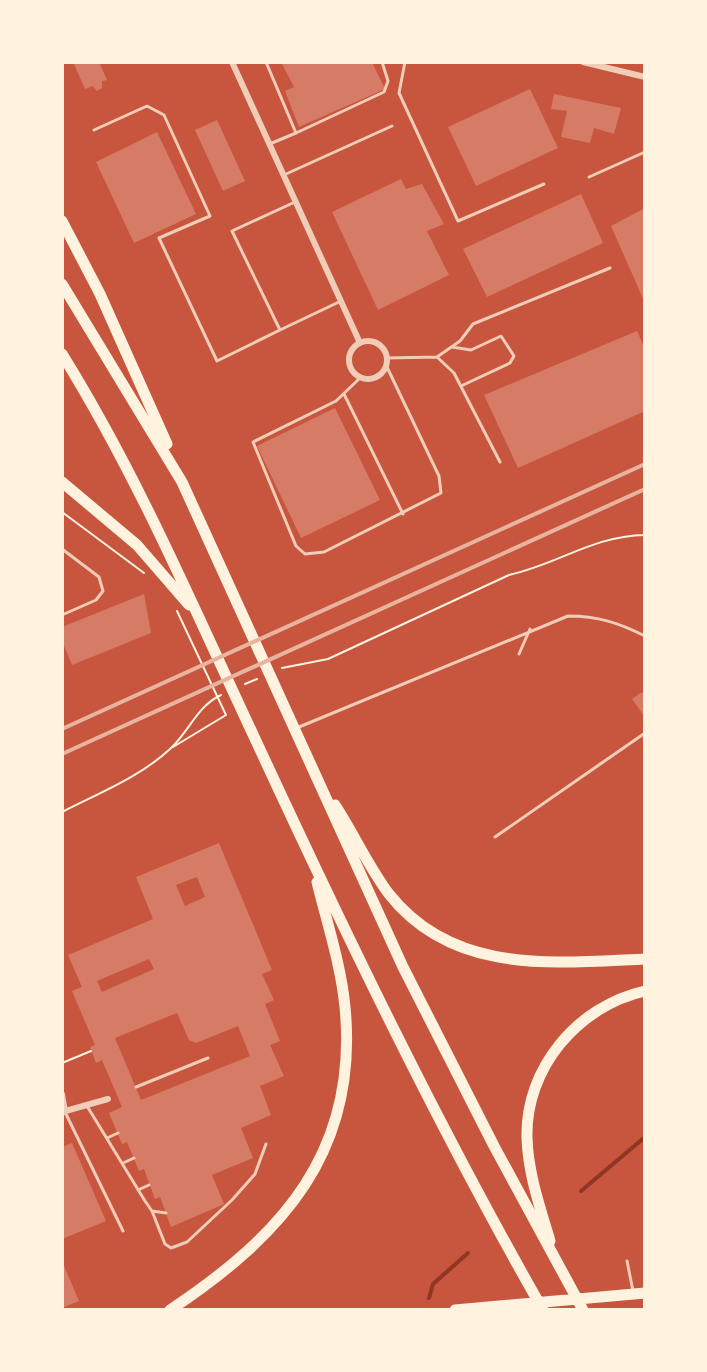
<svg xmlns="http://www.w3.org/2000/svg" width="707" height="1372" viewBox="0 0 707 1372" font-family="Lato,sans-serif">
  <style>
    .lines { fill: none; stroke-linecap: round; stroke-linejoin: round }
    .stream { stroke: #8f3625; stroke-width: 4 }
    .building { fill: #d67c66; fill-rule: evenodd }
    .path { stroke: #fff3e0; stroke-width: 2 }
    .service { stroke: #f1ccb7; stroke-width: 3 }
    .minor { stroke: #f1ccb7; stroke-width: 6 }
    .trunk { stroke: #fff3e0; stroke-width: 11 }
    .rail { stroke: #e9b49f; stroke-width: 4 }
  </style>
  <rect width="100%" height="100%" fill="#c8553d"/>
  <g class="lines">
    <!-- stream -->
    <path class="stream" d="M581 1191 645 1137
      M429 1298 433 1284 468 1253"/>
  </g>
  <!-- building -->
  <path class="building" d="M73 62H99L107 80 102 81V88L97 91 93 86 85 89Z
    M281 62H372L385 89 299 127 285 91 294 87Z
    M530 89 558 148 476 186 448 127Z
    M554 94 621 108 614 134 594 128 590 143 561 137 567 111 551 109Z
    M217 120 245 181 223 191 195 130Z
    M157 132 196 214 134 243 96 162Z
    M401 179 406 189 422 184 444 224 427 231 449 275 378 310 332 212Z
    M581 194 603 243 487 297 463 249Z
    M645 208V303L611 226Z
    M637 331 645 349V411L518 468 484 395Z
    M335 408 380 500 301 538 257 446Z
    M144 594 151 633 72 665 62 641V627Z
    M642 692 645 696V717L632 699Z
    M219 843 272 970 262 974 274 1000 265 1004 280 1041 270 1045 284 1076 260 1086 271 1115 241 1128 253 1158 212 1175 224 1204 171 1227 160 1197 155 1199 144 1169 139 1171 127 1142 122 1144 109 1113 122 1107 102 1060 96 1063 90 1047 95 1045 72 991 82 987 68 955 153 919 136 877ZM197 877 205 897 185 906 176 885ZM149 959 154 969 102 992 97 981ZM177 1013 189 1040 196 1043 238 1026 250 1056 141 1100 115 1038Z
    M72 1143 106 1221 62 1239V1147Z
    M62 1261 79 1301 62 1308Z"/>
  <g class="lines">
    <!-- path -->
    <path class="path" d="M62 512 144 573
      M282 668 328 659 509 575C559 564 592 536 645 535
      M245 684 257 679
      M173 747 226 715 177 611
      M62 812C99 793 140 777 170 749 189 732 197 706 221 695
      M62 1063 91 1051"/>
    <!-- service -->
    <path class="service" d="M266 62 296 133 272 143
      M405 62 399 93 458 221 544 184
      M94 130 147 106 164 115 210 216 159 238 217 361 280 330
      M296 133 384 92 388 81 382 62
      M286 174 392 126
      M589 177 645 152
      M295 202 232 231 280 330 341 301
      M452 347 471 350 501 336 514 356 510 363 461 386
      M437 357 460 341 473 324 610 268
      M387 358 437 357 454 373 500 462
      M360 378 336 401 253 442 296 546 305 554 324 552 441 493 439 476 386 365
      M344 394 403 514
      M62 549 99 577 103 591 96 600 62 615
      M519 654 530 629
      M299 727 568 616C598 616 619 623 645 636
      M495 837 645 733
      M136 1087 208 1058
      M87 1106 145 1201 152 1211 166 1213
      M65 1112 123 1231
      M107 1138 118 1133
      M123 1163 134 1158
      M138 1190 149 1185
      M152 1211 165 1244 171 1248 187 1242 232 1200 255 1174 266 1144
      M627 1261 633 1291"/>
    <!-- minor -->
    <path class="minor" d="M232 62 360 343
      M583 62 645 77
      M349 360a19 19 0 1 1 38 0a19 19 0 1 1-38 0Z
      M62 1094 65 1112
      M62 1112 108 1099"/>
    <!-- trunk -->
    <path class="trunk" d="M62 221 100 294 167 444
      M62 284 182 482 403 967 494 1146 583 1310
      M62 354C139 478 195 611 257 743 346 935 438 1126 543 1310
      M62 482 137 545 189 605
      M335 805C354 834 368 866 389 894 453 975 553 963 645 959
      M550 1241C540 1207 528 1173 527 1138 525 1068 578 1006 645 991
      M170 1310C283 1235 359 1151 345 1007 341 965 327 923 317 882
      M455 1310 645 1293"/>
    <!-- rail -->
    <path class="rail" d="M62 729 645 464
      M62 754 645 489"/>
  </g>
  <!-- border -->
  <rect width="707" height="1372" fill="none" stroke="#fff3e0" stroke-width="128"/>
</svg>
